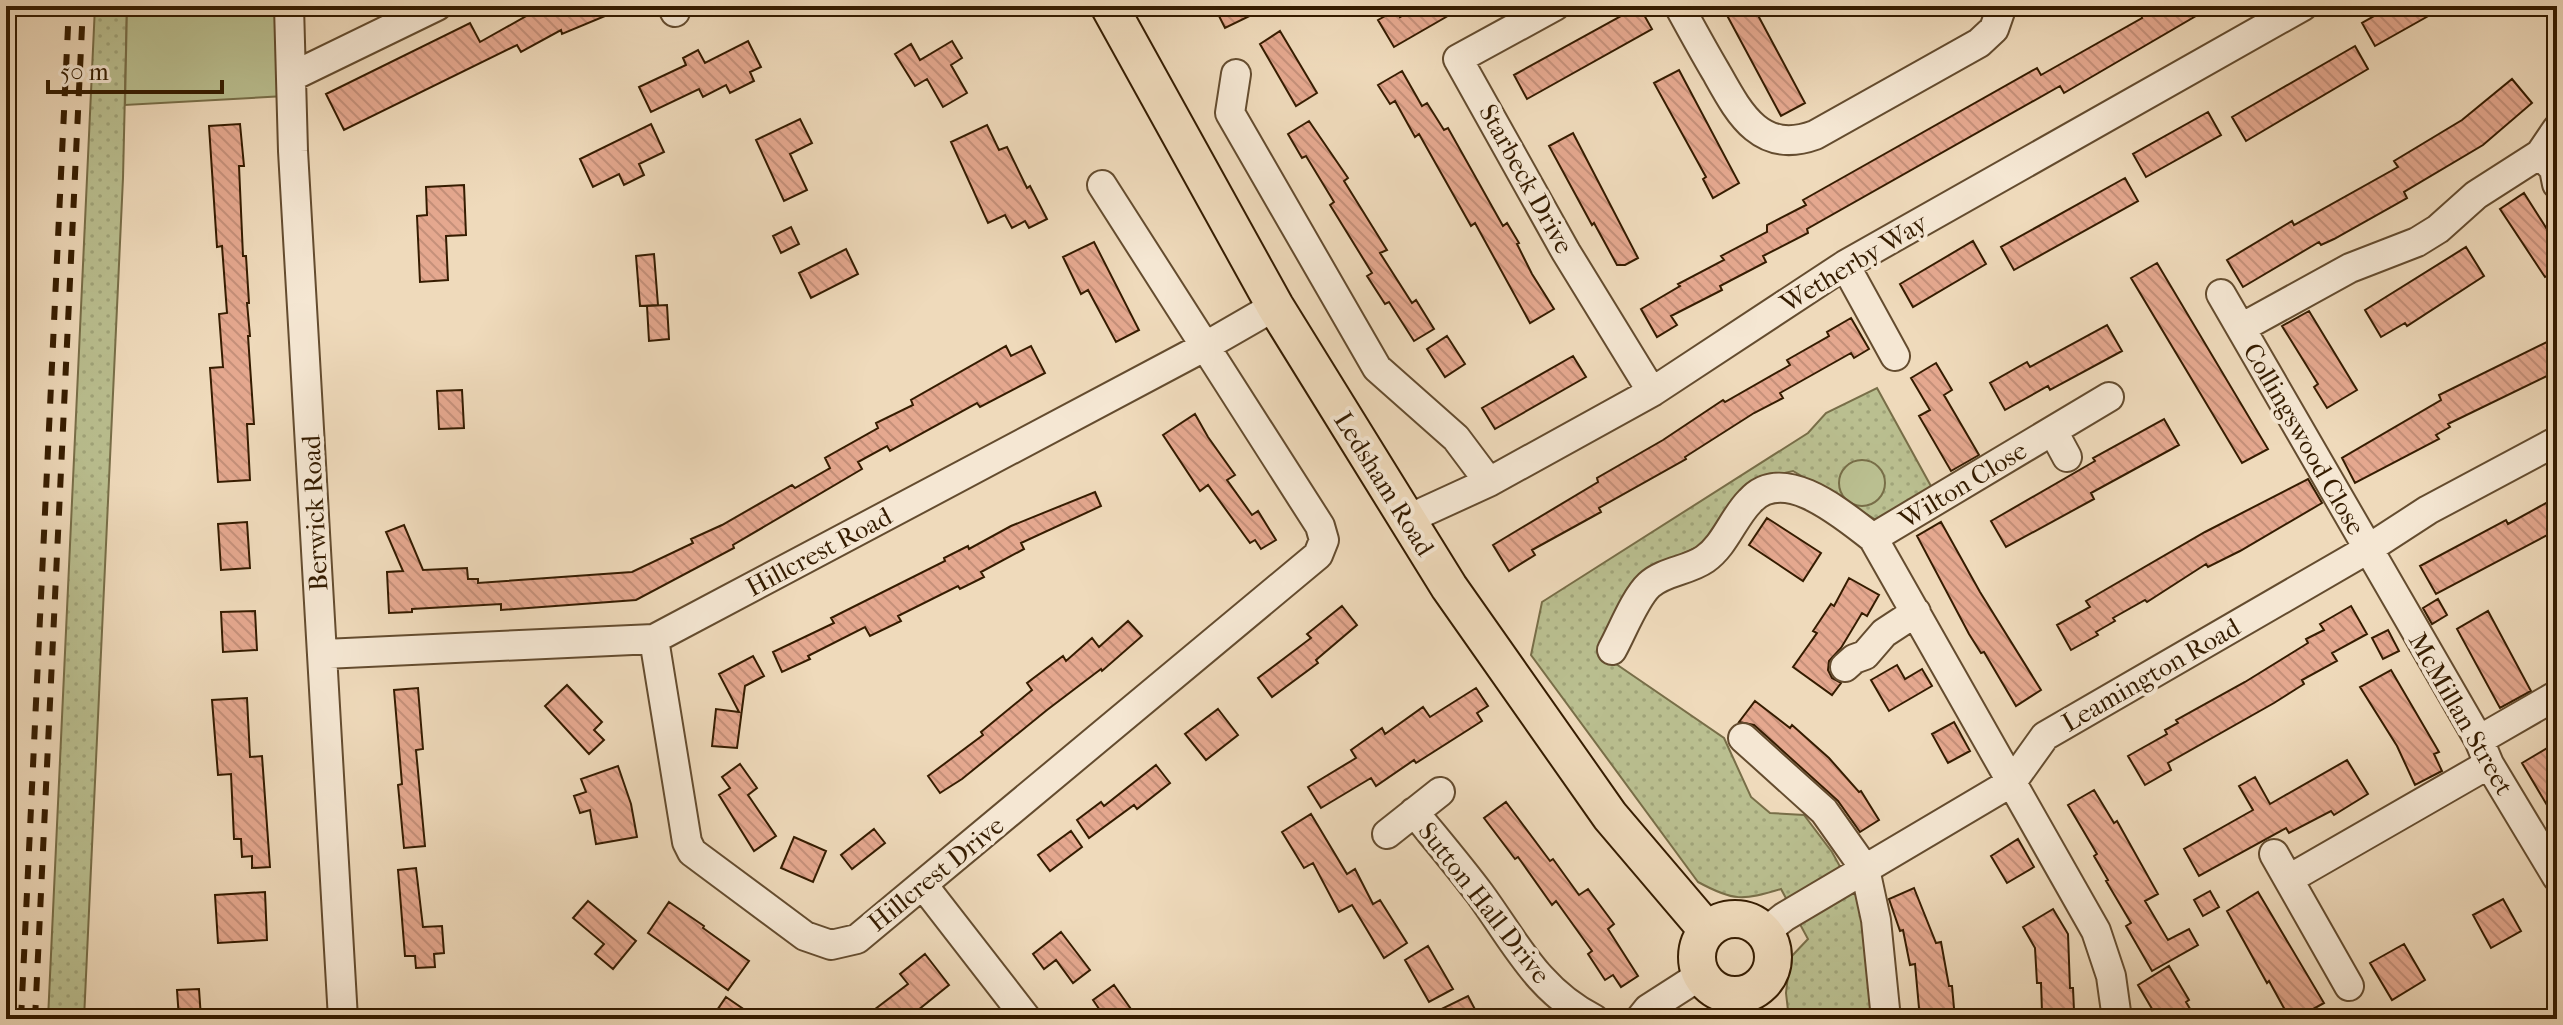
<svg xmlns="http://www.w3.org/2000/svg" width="2563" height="1025" viewBox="0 0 2563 1025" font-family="'IM FELL French Canon',serif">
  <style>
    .grass { fill: url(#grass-dots); stroke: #786e48; stroke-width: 2 }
    .green { fill: #babf90; stroke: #786e48; stroke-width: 2 }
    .building { fill: url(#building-back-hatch); stroke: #351c00; stroke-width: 2 }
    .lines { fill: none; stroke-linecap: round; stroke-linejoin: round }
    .minor-casing { stroke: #644c2f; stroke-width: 32 }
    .major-casing { stroke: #351c00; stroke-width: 40 }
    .minor { stroke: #f5e7d3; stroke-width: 28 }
    .major { stroke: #efdabb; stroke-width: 36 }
    .rail { stroke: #351c00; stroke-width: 6; stroke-dasharray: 14 14; stroke-linecap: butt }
    .labels { text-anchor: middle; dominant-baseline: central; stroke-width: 8; stroke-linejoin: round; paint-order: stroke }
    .street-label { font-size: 26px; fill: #351c00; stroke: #f5e7d3 }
  </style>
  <defs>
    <pattern id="grass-dots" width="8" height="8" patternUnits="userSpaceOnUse" patternTransform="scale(2)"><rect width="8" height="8" fill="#babf90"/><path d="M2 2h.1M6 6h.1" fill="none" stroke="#a0a47a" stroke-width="1.8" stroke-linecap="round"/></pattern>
    <pattern id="building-back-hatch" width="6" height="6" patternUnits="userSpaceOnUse" patternTransform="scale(2)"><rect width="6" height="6" fill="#e5a88f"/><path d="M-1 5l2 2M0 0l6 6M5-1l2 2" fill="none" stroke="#c5907a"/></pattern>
  </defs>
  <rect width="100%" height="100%" fill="#efdabb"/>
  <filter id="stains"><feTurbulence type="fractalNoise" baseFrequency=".0025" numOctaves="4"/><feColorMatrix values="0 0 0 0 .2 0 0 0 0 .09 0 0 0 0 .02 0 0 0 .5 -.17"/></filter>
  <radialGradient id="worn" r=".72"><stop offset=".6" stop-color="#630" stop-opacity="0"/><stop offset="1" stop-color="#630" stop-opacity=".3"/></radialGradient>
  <!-- grass -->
  <path class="grass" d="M95 6H127L123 178 84 1019H48Z
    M1877 388 1932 488 1878 521 1793 471 1772 476 1706 543 1641 573 1600 653 1724 738 1751 797 1770 813 1804 815 1832 852 1865 912 1877 1019H1789L1786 993 1790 958 1808 939 1781 889C1743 901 1733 901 1698 882L1531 655 1542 602 1808 433 1826 413Z"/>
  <!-- green -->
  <path class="green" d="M127 6H280L285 96 125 105Z
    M1839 483a23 23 0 1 1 46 0a23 23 0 1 1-46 0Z"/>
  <!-- building -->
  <path class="building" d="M553 6H629L562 34 561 30 521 52 517 45 344 130 326 94 470 23 480 42 537 10Z
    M1214 6H1270L1225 28Z
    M1418 6H1465L1394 47 1378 20 1396 10 1400 17Z
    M1639 6 1652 29 1527 99 1514 75Z
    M1722 6H1753L1805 103 1781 116Z
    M2157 6H2213L2064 93 2060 86 1807 229 1808 233 1763 256 1766 262 1720 286 1722 290 1671 316 1677 325 1657 337 1641 309 1680 286 1678 284 1724 260 1721 256 1767 232V225L1806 205 1803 200 2037 68 2041 75 2142 18 2141 15Z
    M2392 6H2446L2375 46 2362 23Z
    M1280 31 1317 93 1296 106 1260 44Z
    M748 41 761 67 750 72 754 81 730 93 726 85 703 97 699 89 651 112 639 87 686 65 683 58 698 50 705 63Z
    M952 41 962 58 951 65 967 93 943 107 927 79 915 86 895 54 911 44 920 60Z
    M2355 46 2368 69 2246 141 2232 117Z
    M1679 70 1739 183 1713 198 1703 179 1706 177 1654 83Z
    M1402 71 1422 106 1427 103 1444 130 1448 128 1503 226 1507 223 1519 243 1517 244 1532 274 1554 309 1530 323 1475 223 1471 226 1419 134 1415 137 1395 101 1390 104 1378 85Z
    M2512 79 2532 103 2483 145 2404 192 2407 198 2334 239 2321 245 2319 242 2243 287 2227 260 2292 221 2294 225 2398 167 2394 161 2462 120Z
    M2208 112 2221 135 2146 177 2133 154Z
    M800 119 812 143 790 154 807 190 784 201 756 140Z
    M1309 121 1348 178 1344 181 1387 250 1380 253 1412 303 1416 300 1434 329 1414 341 1389 302 1385 304 1367 276 1372 273 1330 205 1334 202 1306 156 1302 158 1288 134Z
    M240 124 244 166H239L243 256H246L249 303H247L250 336H248L254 424H247L250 480 218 482 210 368 223 367 219 314 227 313 222 246 217 247 209 126Z
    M651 124 664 152 639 164 644 175 624 185 619 174 593 187 580 159Z
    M987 125 999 150 1007 147 1027 188 1030 186 1047 219 1029 228 1025 221 1012 228 1005 215 988 223 951 142Z
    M1573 133 1638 258 1625 265H1617L1594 223 1592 225 1549 146Z
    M2125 178 2138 201 2014 270 2001 247Z
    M464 185 466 235 446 236 448 280 420 282 417 216 427 215 426 187Z
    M2524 193 2557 245V270L2545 277 2500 209Z
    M791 227 799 244 781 253 773 236Z
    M1973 241 1986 264 1913 307 1900 284Z
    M1094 242 1139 330 1116 342 1088 290 1081 294 1063 257Z
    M2466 247 2484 276 2407 326 2405 323 2381 337 2365 310Z
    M846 249 858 274 811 298 799 273Z
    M654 254 658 305 640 306 636 256Z
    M2157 263 2268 449 2242 463 2131 278Z
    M667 305 669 339 649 341 647 306Z
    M2309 311 2357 390 2327 408 2314 387 2318 384 2282 326Z
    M1851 318 1869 349 1854 358 1851 353 1780 393 1783 398 1754 413 1685 457 1686 459 1599 508 1601 512 1532 550 1535 555 1509 571 1493 545 1598 482 1597 478 1663 440 1723 400 1725 402 1790 365 1787 360 1829 336 1827 332Z
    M2107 325 2122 351 2050 390 2048 386 2005 410 1990 383 2027 362 2030 367Z
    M1447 336 1465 364 1445 377 1427 349Z
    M2557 337V371L2448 424 2450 427 2436 435 2439 439 2355 483 2342 458 2441 400 2439 395Z
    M1006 346 1011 356 1031 346 1045 373 980 407 977 403 890 451 887 446 858 462 862 469 733 545 734 548 636 600 501 610V604L412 609V612L389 613 387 572 403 571 386 532 404 525 423 570 467 568 468 579H478V583L632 572 693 543 691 539 722 525 792 485 795 488 830 468 825 458 878 428 876 423 913 405 911 400Z
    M1573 356 1586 377 1495 429 1482 408Z
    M1936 363 1952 390 1944 395 1979 455 1951 471 1919 416 1930 410 1911 378Z
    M462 390 464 428 439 429 437 391Z
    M1195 414 1208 437 1235 475 1227 480 1252 515 1258 511 1276 540 1261 549 1255 540 1250 543 1208 485 1200 491 1163 435Z
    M2164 419 2179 445 2091 493 2094 499 2006 547 1991 521 2095 461 2093 458Z
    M2308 479 2322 503 2240 551 2208 567 2206 564 2147 602 2145 600 2113 618 2115 621 2096 632 2098 635 2071 650 2057 625 2090 607 2086 601 2205 532Z
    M1095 492 1101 506 1021 543 1024 549 981 572 984 577 960 589 958 586 898 616 901 621 870 636 865 627 808 656 810 659 782 672 773 652 834 623 831 618 945 561 944 558 968 546 969 549 1011 526Z
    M2557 497V530L2436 594 2420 566 2506 520 2508 524Z
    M1767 518 1821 553 1803 581 1749 545Z
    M247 522 250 568 221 570 218 524Z
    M1941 522 1980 592 2041 690 2016 706 1984 652 1981 653 1969 634 1917 536Z
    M1849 578 1879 595 1867 616 1862 613 1841 648 1829 661 1828 670 1832 678 1841 683 1832 695 1793 667 1817 633 1813 631 1831 604 1834 606Z
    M2438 599 2447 615 2432 624 2423 608Z
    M1342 606 1357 625 1316 660 1318 663 1272 697 1258 678 1311 638 1307 634Z
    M2351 606 2367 634 2332 653 2337 661 2302 680 2304 684 2274 703 2168 763 2171 770 2145 785 2128 756 2167 734 2165 730 2178 723 2176 720 2245 682 2308 643 2306 639 2324 630 2320 624Z
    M255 611 257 650 223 652 221 612Z
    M2488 611 2531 691 2500 708 2457 629Z
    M1128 621 1142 636 1102 671 1101 669 1047 710 962 779 940 793 928 776 983 735 981 732 1032 690 1027 683 1063 656 1066 661 1092 638 1099 647Z
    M2388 630 2399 651 2383 659 2372 638Z
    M753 656 764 676 745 686 737 748 712 746 716 709 739 712 719 674Z
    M1897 665 1905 679 1922 669 1932 686 1889 711 1871 680Z
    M2391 670 2439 752 2434 754 2442 771 2415 785 2397 746 2360 687Z
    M567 685 602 722 594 730 604 740 589 754 545 706Z
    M418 688 423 749 416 750 425 846 404 848 398 785 402 784 394 690Z
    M1476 688 1488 706 1477 713 1482 721 1416 763 1414 760 1376 786 1371 778 1321 808 1308 787 1356 758 1351 750 1382 728 1385 734 1423 707 1430 717Z
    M247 698 250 757 262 756 270 867 252 868V856L242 857 241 839H234L231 774 218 775 212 700Z
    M1755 701 1790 728 1792 725 1829 758 1859 792 1861 791 1879 820 1860 832 1838 801 1826 790 1754 725 1739 722Z
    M1218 709 1238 735 1206 760 1185 734Z
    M1954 722 1970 751 1948 763 1932 734Z
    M2549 747 2557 761V822L2522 763Z
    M2347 760 2368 794 2334 815 2331 811 2289 833 2286 828 2199 876 2184 849 2253 810 2239 786 2255 777 2270 804Z
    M740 764 757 788 748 795 776 836 754 851 719 795 730 788 722 777Z
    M1156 765 1170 783 1137 809 1134 805 1089 838 1077 820 1101 802 1104 806Z
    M618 766 631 804 637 837 596 844 590 810 580 813 574 796 586 792 581 779Z
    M2094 790 2114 823 2117 821 2158 894 2145 901 2168 940 2189 929 2198 945 2152 971 2126 926 2131 923 2106 881 2108 880 2094 856 2097 854 2068 805Z
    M1506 802 1550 861 1553 859 1579 895 1588 889 1614 924 1608 929 1638 976 1621 987 1613 975 1605 980 1588 954 1592 951 1556 901 1552 905 1518 857 1515 859 1484 818Z
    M1311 814 1347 874 1355 869 1373 904 1380 900 1407 943 1384 958 1352 905 1339 912 1313 863 1304 868 1282 832Z
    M874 829 885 843 852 869 841 855Z
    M1071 831 1082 847 1050 871 1038 855Z
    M794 837 826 851 813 882 781 868Z
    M2018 839 2034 867 2007 883 1991 856Z
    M416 868 423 927 442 926 444 953 434 954 435 967 416 968 415 956H405L398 870Z
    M1914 888 1936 943 1941 942 1949 986H1952L1955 1019H1920L1915 964 1910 965 1903 930 1900 931 1889 899Z
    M2210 891 2219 907 2203 916 2194 900Z
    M265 892 267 940 218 943 215 895Z
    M2258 892 2324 1003 2295 1019H2290L2269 981 2267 983 2227 911Z
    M2503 899 2521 931 2491 948 2473 915Z
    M588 901 636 941 613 969 595 954 604 944 573 918Z
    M669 902 704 926 703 928 749 961 728 990 648 933Z
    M2053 909 2068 934 2070 988H2073L2074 1010 2042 1012 2041 983H2037L2035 948 2023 927Z
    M1061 932 1090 970 1073 983 1056 960 1044 969 1033 954Z
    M2404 944 2425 980 2392 1000 2370 963Z
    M1428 946 1453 989 1429 1002 1405 960Z
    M925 954 949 985 907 1019H862L908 984 900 974Z
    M2169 966 2189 1000 2186 1002 2196 1019H2158L2138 985Z
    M1114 985 1138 1019H1106L1093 1000Z
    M199 989 201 1018 179 1019 177 990Z
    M1468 996 1480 1019H1421Z
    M726 997 758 1019H711Z"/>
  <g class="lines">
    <defs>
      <path id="minor" d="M289 6 293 151 343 1019
        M672 6 675 12
        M1555 6 1458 59 1566 252 1652 392
        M1679 6C1691 28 1703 50 1716 72 1739 113 1760 155 1815 135L1979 43 1994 29 2002 6
        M1236 74 1230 113 1377 368 1456 438 1489 482
        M291 77 437 6
        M2540 154 2554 169 2557 184
        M1845 265 1895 356
        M2221 294 2479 740 2489 764 2557 877
        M2241 328 2350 268 2417 242 2438 229 2476 195 2540 154 2557 129
        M2053 431 2067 457
        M1406 520 1489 482 1652 392 1845 265 2303 6
        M1873 538 2109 397
        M654 639 687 842 692 852 805 936 831 945 857 939 1318 555 1324 540 1320 526 1102 185
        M1612 650C1622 632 1635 598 1649 585 1664 571 1688 571 1705 559 1725 545 1733 518 1750 501 1784 463 1844 516 1873 538L2096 931 2111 976 2117 1019
        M324 654 654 639 1204 347 1275 306
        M1845 667 1854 659 1865 655 1884 633 1916 612
        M1743 738 1824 811 1865 869 1876 920 1886 1019
        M2479 740 2557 695
        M1414 812C1436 839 1459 866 1480 894 1515 942 1538 991 1594 1019
        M1387 834 1440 792
        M2274 854 2349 986
        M2289 879 2489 764
        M923 885 1027 1019
        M1764 933 1784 917 2012 782 2045 736 2368 549 2428 510 2557 441
        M1640 1019 1648 1009 1701 975"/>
      <path id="major" d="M1109 6 1275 306 1449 587 1610 816 1707 930
        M1697 957a38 38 0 1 1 76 0a38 38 0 1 1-76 0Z"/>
    </defs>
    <!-- minor casing -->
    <use href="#minor" class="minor-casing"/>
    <!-- major casing -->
    <use href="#major" class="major-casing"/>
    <!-- minor -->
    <use href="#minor" class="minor"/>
    <!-- major -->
    <use href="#major" class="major"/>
    <!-- rail -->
    <path class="rail" d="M21 1019 69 6
      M35 1019 83 6"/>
  </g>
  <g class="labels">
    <!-- street labels -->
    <g class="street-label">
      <text transform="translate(1526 179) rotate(61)">Starbeck Drive</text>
      <text transform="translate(1854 263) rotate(-31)">Wetherby Way</text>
      <text transform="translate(2304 439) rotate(60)">Collingswood Close</text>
      <text transform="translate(1384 484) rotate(58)">Ledsham Road</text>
      <text transform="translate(1963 485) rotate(-31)">Wilton Close</text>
      <text transform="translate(315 513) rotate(-93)">Berwick Road</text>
      <text transform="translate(819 552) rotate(-28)">Hillcrest Road</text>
      <text transform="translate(2151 675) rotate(-30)">Leamington Road</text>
      <text transform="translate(2461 714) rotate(60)">McMillan Street</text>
      <text transform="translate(936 874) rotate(-39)">Hillcrest Drive</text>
      <text transform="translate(1484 903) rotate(52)">Sutton Hall Drive</text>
    </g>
  </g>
  <!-- margin -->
  <rect width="2563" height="1025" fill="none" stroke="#efdabb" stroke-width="32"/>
  <rect x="8" y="8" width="2547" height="1009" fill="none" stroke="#351c00" stroke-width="4"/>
  <rect x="16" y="16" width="2531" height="993" fill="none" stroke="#351c00" stroke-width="2"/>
  <!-- scale -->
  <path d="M48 80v12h174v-12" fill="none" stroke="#351c00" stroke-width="4"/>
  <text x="60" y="80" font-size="24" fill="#351c00" stroke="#f5e7d3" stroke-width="6" paint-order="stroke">50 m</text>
  <rect width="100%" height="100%" filter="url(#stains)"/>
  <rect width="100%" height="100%" fill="url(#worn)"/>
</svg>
